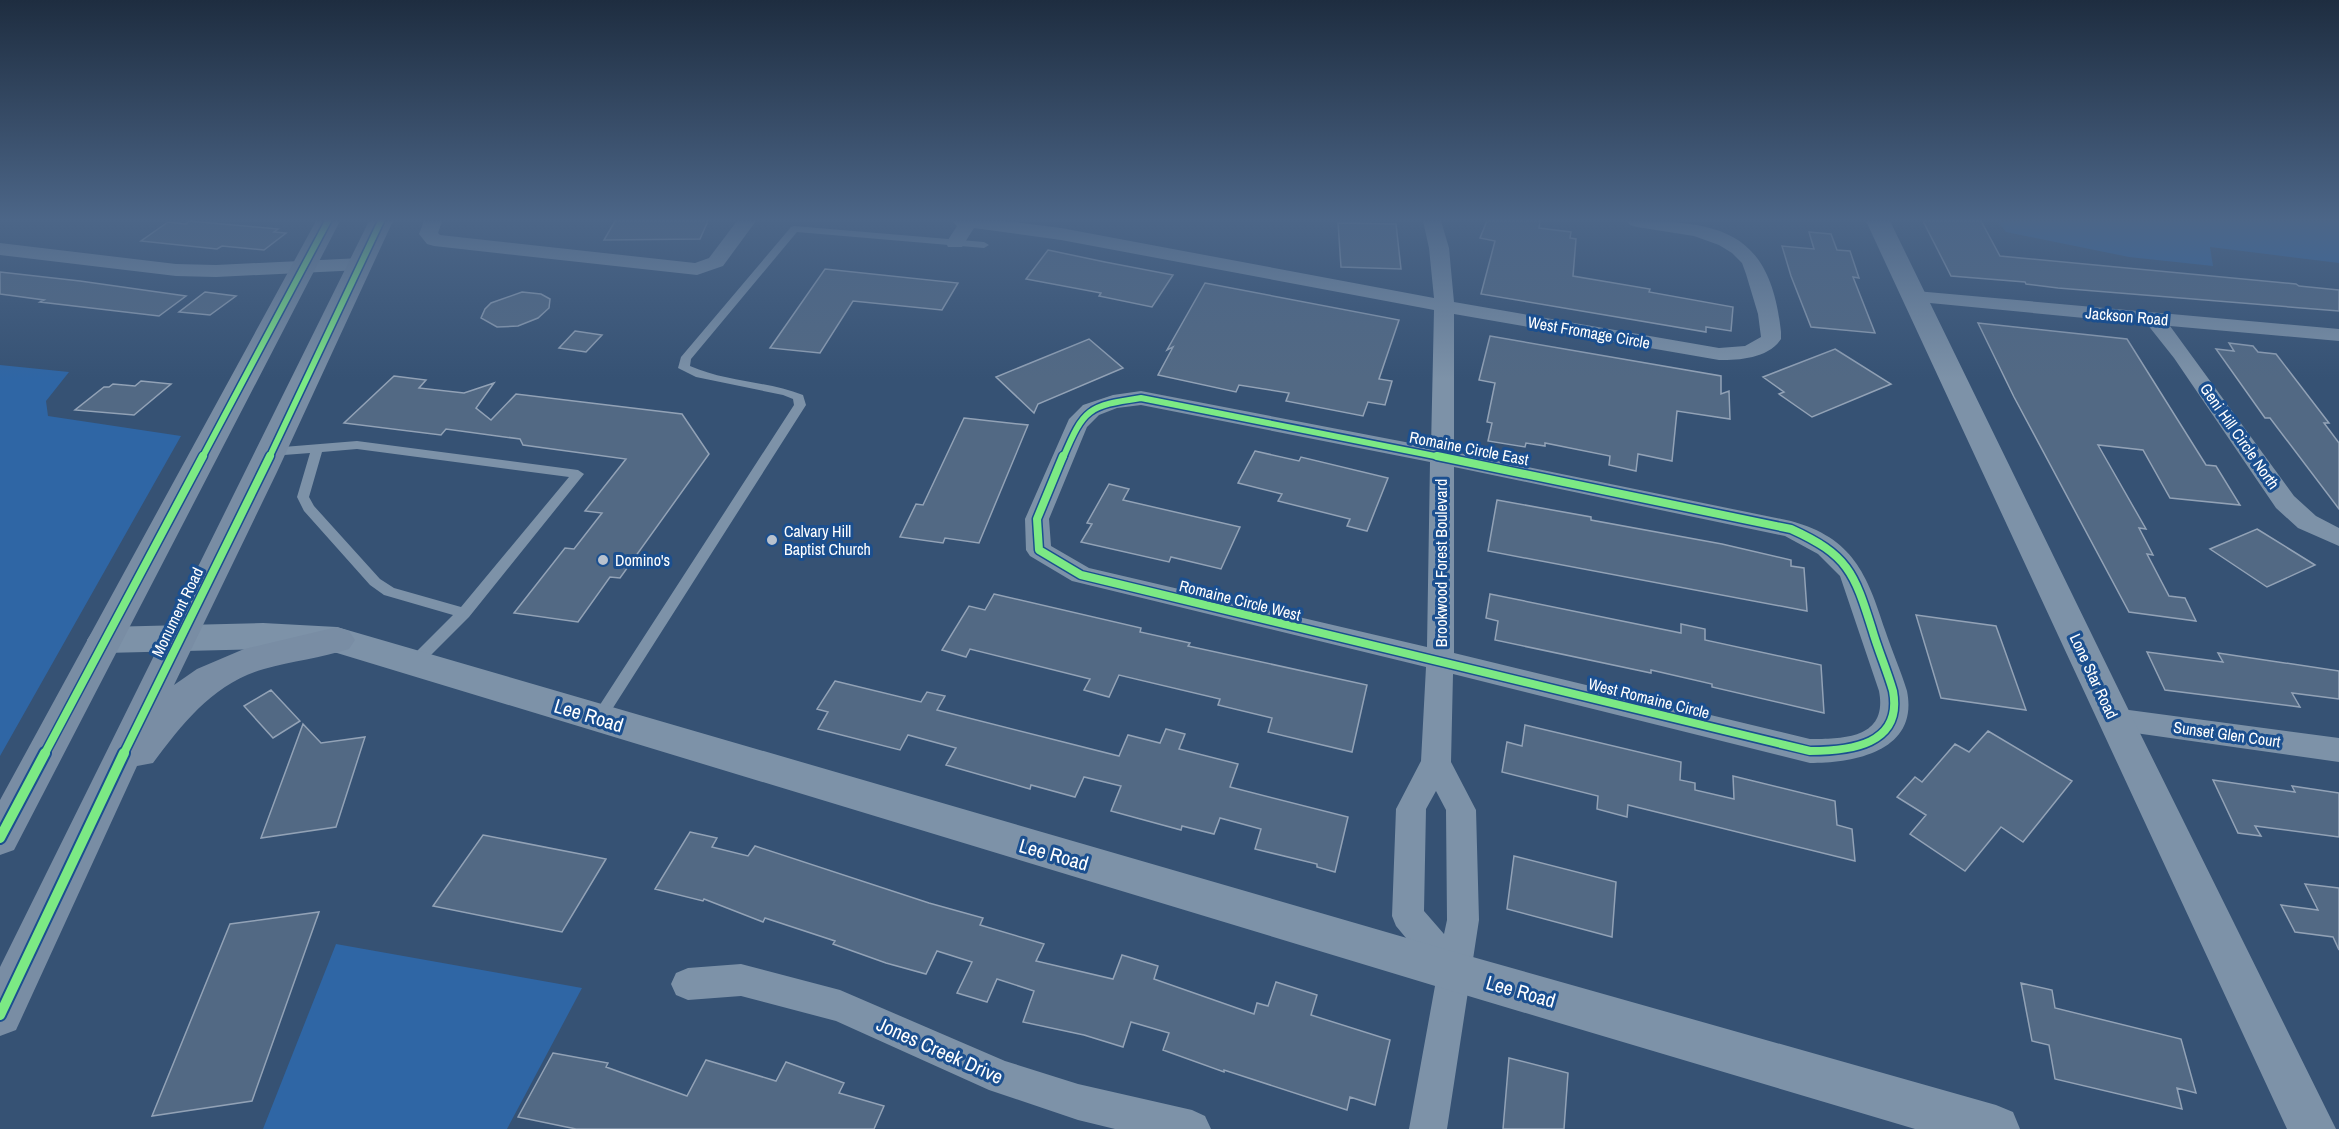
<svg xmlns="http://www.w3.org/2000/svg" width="2339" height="1129" viewBox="0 0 2339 1129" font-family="'Archivo Narrow',sans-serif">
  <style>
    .green { fill: #2f66a5 }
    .building { fill: #526984; stroke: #92a2b6; stroke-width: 1.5 }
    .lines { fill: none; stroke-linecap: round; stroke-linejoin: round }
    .service { fill: #7d92a8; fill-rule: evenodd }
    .minor { fill: #7d92a8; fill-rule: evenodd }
    .tertiary { fill: #7d92a8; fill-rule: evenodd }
    .secondary { fill: #798da4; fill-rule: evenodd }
    .cycleway-far2-casing { stroke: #1b4f8f; stroke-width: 9 }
    .cycleway-far1-casing { stroke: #1b4f8f; stroke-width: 11 }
    .cycleway-casing { stroke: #1b4f8f; stroke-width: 14 }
    .cycleway-far2 { stroke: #7ce984; stroke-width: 6 }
    .cycleway-far1 { stroke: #7ce984; stroke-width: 8 }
    .cycleway { stroke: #7ce984; stroke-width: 10 }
    .poi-dot { fill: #b9c2ce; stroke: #1b4f8f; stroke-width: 2 }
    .labels { text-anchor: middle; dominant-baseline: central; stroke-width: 6; stroke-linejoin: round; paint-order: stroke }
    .street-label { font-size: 16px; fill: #fff; stroke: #1b4f8f }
    .poi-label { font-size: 16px; fill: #fff; stroke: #1b4f8f; text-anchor: start }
    .near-street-label { font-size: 20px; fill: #fff; stroke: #1b4f8f }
  </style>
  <rect width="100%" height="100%" fill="#365274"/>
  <!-- green -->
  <path class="green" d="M1998 221H2339V263L2210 247 2213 266 2129 257 2006 232Z
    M0 365 69 372 46 401 48 416 181 436 0 756Z
    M336 944 582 988 507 1129H263Z"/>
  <!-- building -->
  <path class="building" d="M189 221 278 229 274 232 286 233 264 250 222 246 217 249 141 241 168 222 186 224Z
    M615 221H708L700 239 604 240Z
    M1487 221H1540L1539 228 1571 232 1570 238 1576 239 1573 276 1650 289 1649 292 1733 307 1731 331 1706 327V332L1481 294 1495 241 1480 238Z
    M1923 221H1981L2000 256 2296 284 2299 286 2339 290V311L2058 288 2026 284 2025 282 1951 276Z
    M1338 223 1396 224 1401 269 1341 267Z
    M1809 232 1831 234 1837 250 1850 251 1859 278 1853 277 1875 333 1811 327 1791 276 1782 246 1814 249Z
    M1048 250 1105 262 1173 275 1152 307 1099 296 1101 293 1026 279Z
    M825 269 958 283 942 310 853 301 820 353 770 348Z
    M0 272 80 281 186 296 159 316 40 302 44 300 0 294Z
    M1205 283 1399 320 1379 379 1392 381 1385 405 1368 402 1363 416 1286 401 1289 393 1239 385 1236 392 1158 375 1173 347 1167 350Z
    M205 292 236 296 210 315 179 312Z
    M522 292 541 294 550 299 549 308 538 318 518 326 497 327 481 318 485 309 491 303Z
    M1978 323 2127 339 2206 465 2216 466 2240 505 2170 498 2143 450 2098 445 2146 529 2139 528 2153 555 2147 554 2169 596 2185 598 2196 621 2129 612 2014 397Z
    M575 331 602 335 586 352 559 348Z
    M1490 336 1721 376V394L1729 391 1730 419 1677 411 1672 461 1638 454 1636 471 1609 465 1610 456 1545 443V446L1526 443 1525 447 1488 441 1492 423 1487 422 1495 383 1479 380Z
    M1089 339 1123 368 1038 404 1034 413 996 377Z
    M2229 343 2253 346 2258 352 2276 354 2329 423H2324L2339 443V509L2270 418H2265L2216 349 2234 351Z
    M1835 349 1891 384 1812 417 1779 394 1784 392 1763 377Z
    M394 376 426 380 419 388 464 393 494 383 476 408 491 420 516 394 682 414 709 454 620 578 610 577 578 622 514 613 565 548 574 549 602 513 585 511 626 459 523 445 520 439 446 429 441 435 344 423Z
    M141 381 171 384 134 415 75 410 104 387H109L113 384 135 386Z
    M964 418 1028 425 979 543 945 538 943 543 900 537 916 504 923 505Z
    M1255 451 1299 461 1301 457 1388 478 1367 531 1347 526 1350 519 1278 501 1282 494 1238 483Z
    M1109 484 1129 489 1123 500 1240 527 1221 569 1171 557 1169 562 1081 542 1092 524 1087 523Z
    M1497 500 1591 517V520L1722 544 1791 560V566L1804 568 1807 611 1488 551Z
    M2257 529 2315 565 2267 587 2210 549Z
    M994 594 1141 628 1140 632 1190 643 1188 646 1367 685 1352 752 1268 732 1272 718 1218 705 1220 699 1119 675 1109 697 1084 690 1090 679 970 649 966 657 942 650 969 606 985 610Z
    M1490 594 1681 633V624L1705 629V640L1821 665 1824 713 1712 687V684L1651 670V673L1495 640 1498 621 1486 618Z
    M1916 615 1996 626 2026 710 1941 698Z
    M2147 652 2223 662 2218 653 2339 671V699L2292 693 2300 707 2165 690Z
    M835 681 921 702 927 692 945 696 937 710 1119 756 1128 735 1160 743 1166 729 1185 734 1179 749 1238 764 1230 787 1348 817 1335 872 1317 867V864L1255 849 1261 829 1220 818 1214 834 1182 826 1181 830 1111 811 1121 786 1084 777 1075 797 1031 785 1030 789 946 765 956 748 908 735 900 750 818 729 828 712 817 709Z
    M271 690 300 721 273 738 244 706Z
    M303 724 321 743 365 737 336 827 261 838Z
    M1525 725 1681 762 1680 780 1695 783V790L1734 799 1733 776 1835 801 1837 825 1852 829 1855 861 1628 805 1627 817 1597 809 1598 796 1502 772 1507 742 1522 746Z
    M1988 731 2072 781 2023 842 2001 827 1965 871 1910 834 1926 815 1897 797 1915 777 1922 782 1955 744 1969 752Z
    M2213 780 2295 792 2292 786 2339 793V837L2255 826 2261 836 2238 833Z
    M690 832 717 838 712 847 748 856 755 846 929 903 983 918 980 925 1044 944 1036 961 1113 979 1122 955 1158 966 1154 979 1254 1014 1257 1003 1268 1006 1276 982 1317 995 1311 1015 1390 1040 1375 1105 1350 1097 1347 1110 1224 1070V1072L1163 1050 1169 1033 1131 1022 1123 1047 1084 1035 1023 1022 1034 991 997 979 987 1002 957 993 972 962 937 951 926 974 886 963 833 944 835 941 765 918 763 922 704 899 703 901 655 889Z
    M483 835 606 859 562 932 433 906Z
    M1514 856 1616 882 1612 937 1507 909Z
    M2305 884 2339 888V950L2333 937 2295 932 2281 905 2318 910Z
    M319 912 252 1101 152 1116 230 924Z
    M2021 983 2052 990 2055 1008 2181 1039 2196 1093 2177 1088 2182 1109 2055 1079 2049 1045 2032 1041Z
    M553 1053 608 1063 606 1067 687 1096 706 1060 776 1081 786 1062 844 1083 839 1093 884 1106 874 1129H576L518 1117Z
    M1509 1058 1568 1073 1564 1129H1503Z"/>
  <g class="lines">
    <!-- service -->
    <path class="service" d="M794 226 984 242 989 245 984 248 797 232 691 359 690 366C726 382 767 381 803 395L806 405 604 722 599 724 594 722 591 718 594 714 794 405 793 399 783 395 696 377 678 368 681 357 791 227Z
      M357 441 578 470 584 474 469 617 419 667H409L407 663 409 659 453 615 384 595 370 585 304 511 297 497 310 453 271 456 265 452 271 448ZM357 449 569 477 461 607 394 588 380 579 314 506 309 497 322 452Z"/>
    <!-- minor -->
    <path class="minor" d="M424 221H442L438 233 440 235 695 263 709 258 737 221H756L723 266 697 275 434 246 427 244 419 234Z
      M952 221H1006L1061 228 1434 298 1429 248 1423 221H1441L1449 248 1454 302 1719 348 1745 346 1761 337 1758 314 1746 274 1742 263 1732 253 1719 245 1694 236 1637 227 1630 225 1628 221C1719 221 1770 229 1781 332V339C1768 358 1741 360 1719 360L1454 314V452L1791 521C1853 538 1867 574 1885 630 1892 651 1901 671 1907 691 1919 751 1855 763 1810 763L1453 674 1451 762 1476 810 1479 920 1447 1129H1409L1437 975 1396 926 1392 916 1396 809 1421 761 1426 667 1072 581 1030 556 1026 550 1025 519 1069 419 1083 405 1113 395 1141 391 1431 447 1434 310 1061 240 974 228 962 247H948L946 243 957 226ZM1141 405 1430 462 1427 647 1089 568 1051 546 1049 519 1087 427 1099 415 1117 408ZM1454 467 1785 536 1818 554 1840 576 1879 691C1888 738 1845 739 1810 739L1454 653ZM1436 791 1446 810 1447 920 1444 934 1424 911 1426 809Z
      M0 243 176 264 216 265 361 258 368 260 371 264 368 268 361 270 216 277 176 276 0 255Z
      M1916 291 2339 329V341L2170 326 2294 496 2316 516 2339 528V546L2298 528 2276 508 2174 358 2147 324 1909 301 1906 297 1909 293Z
      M2114 708 2339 738V762L2114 730 2104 727 2100 719 2104 711Z
      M741 964 840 990 1005 1061 1078 1084 1192 1110 1205 1116 1211 1129H1115L1078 1120 989 1090 836 1021 741 996 688 1000 676 995 671 984 676 973 688 968Z"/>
    <!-- tertiary -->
    <path class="tertiary" d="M1866 221H1890L2133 719 2336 1129H2287Z
      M263 623 337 627 1455 952 1996 1105 2013 1112 2020 1129H1915L1455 992 337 653 263 649 105 653 93 649 87 640 93 631 105 627Z"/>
    <!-- secondary -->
    <path class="secondary" d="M316 221H340L14 850 0 855V800Z
      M369 221H393L277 472 174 685 197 669 244 649 337 627 349 631 355 640 349 649C321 658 292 661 264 669 213 684 184 722 153 763L137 766 16 1030 0 1036V967Z"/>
    <defs>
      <path id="cycleway-far2" d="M202 458 328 221
        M269 458 381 221
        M1063 458C1084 408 1088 406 1141 398L1445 458"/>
      <path id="cycleway-far1" d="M1063 456 1037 519 1039 550 1081 575 1810 751C1850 751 1903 745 1893 691 1887 670 1878 650 1872 629 1854 572 1848 555 1791 529L1437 456
        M44 755 203 456
        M123 755 270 456"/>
      <path id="cycleway" d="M0 838 45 753
        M0 1015 124 753"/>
    </defs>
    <!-- cycleway-far2 casing -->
    <use href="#cycleway-far2" class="cycleway-far2-casing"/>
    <!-- cycleway-far1 casing -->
    <use href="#cycleway-far1" class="cycleway-far1-casing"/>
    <!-- cycleway casing -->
    <use href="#cycleway" class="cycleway-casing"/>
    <!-- cycleway-far2 -->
    <use href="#cycleway-far2" class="cycleway-far2"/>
    <!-- cycleway-far1 -->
    <use href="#cycleway-far1" class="cycleway-far1"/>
    <!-- cycleway -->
    <use href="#cycleway" class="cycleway"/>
  </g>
  <!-- sky -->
  <linearGradient id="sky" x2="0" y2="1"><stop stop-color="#1e2d40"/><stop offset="0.58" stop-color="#4c6688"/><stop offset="1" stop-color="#4c6688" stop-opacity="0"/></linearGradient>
  <rect width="2339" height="379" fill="url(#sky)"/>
  <!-- markers -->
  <g class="poi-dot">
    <circle cx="772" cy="540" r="6"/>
    <circle cx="603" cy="560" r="6"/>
  </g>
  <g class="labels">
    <!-- street labels -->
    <g class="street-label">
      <text transform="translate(2127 316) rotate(5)">Jackson Road</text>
      <text transform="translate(1589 332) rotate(10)">West Fromage Circle</text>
      <text transform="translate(2240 436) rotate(55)">Geni Hill Circle North</text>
      <text transform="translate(1469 448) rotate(11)">Romaine Circle East</text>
      <text transform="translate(1441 563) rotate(-90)">Brookwood Forest Boulevard</text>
      <text transform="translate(1240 600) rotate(14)">Romaine Circle West</text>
      <text transform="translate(177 612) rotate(-64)">Monument Road</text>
      <text transform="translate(2094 676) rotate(65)">Lone Star Road</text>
      <text transform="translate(1649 698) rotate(14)">West Romaine Circle</text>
      <text transform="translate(2227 734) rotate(8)">Sunset Glen Court</text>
    </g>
    <!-- poi labels -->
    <g class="poi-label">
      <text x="784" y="531">Calvary Hill<tspan x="784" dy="18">Baptist Church</tspan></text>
      <text x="615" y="560">Domino's</text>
    </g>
    <!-- near-street labels -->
    <g class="near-street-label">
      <text transform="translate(589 715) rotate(17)">Lee Road</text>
      <text transform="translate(1054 854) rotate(16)">Lee Road</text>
      <text transform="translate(1521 991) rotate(16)">Lee Road</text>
      <text transform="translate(940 1050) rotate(24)">Jones Creek Drive</text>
    </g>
  </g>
</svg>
